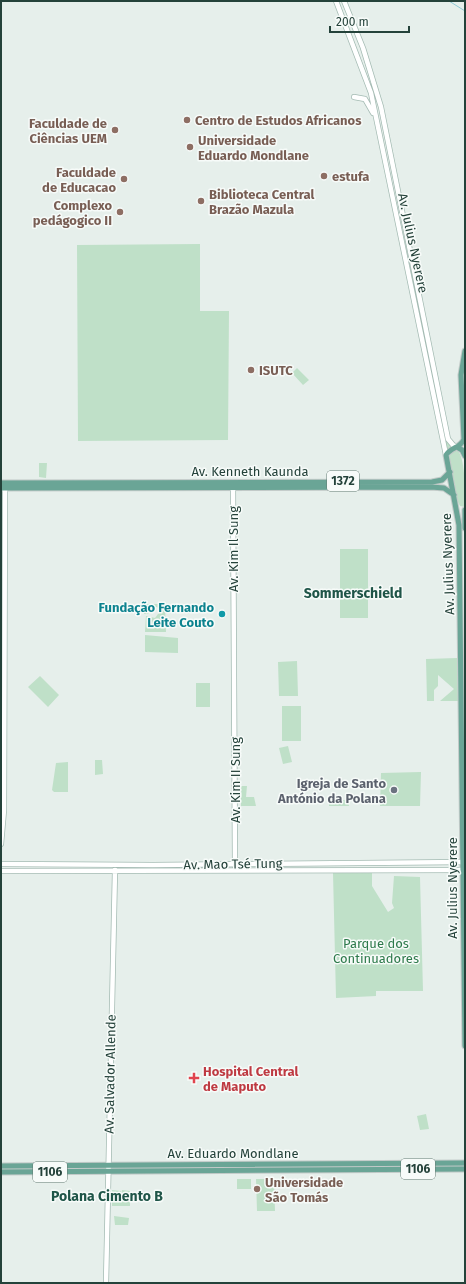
<svg xmlns="http://www.w3.org/2000/svg" width="466" height="1284" viewBox="0 0 466 1284" font-family="'Fira Sans',sans-serif">
  <style>
    .green { fill: #bfe0c8 }
    .lines { fill: none; stroke-linecap: round; stroke-linejoin: round }
    .stream { stroke: #8ec9d4; stroke-width: 1 }
    .secondary-casing { stroke: #a4bbb3; stroke-width: 6 }
    .primary-casing { stroke: #c2cac8; stroke-width: 7 }
    .secondary { stroke: #fff; stroke-width: 4.5 }
    .primary { stroke: #6aa596; stroke-width: 5 }
    .education-dot { fill: #8d6e63; stroke: #f7fbf9; stroke-width: 1.5 }
    .culture-dot { fill: #0f9aa8; stroke: #f7fbf9; stroke-width: 1.5 }
    .worship-dot { fill: #6b7280; stroke: #f7fbf9; stroke-width: 1.5 }
    .health-dot { fill: #e0444e; stroke: #f7fbf9; stroke-width: 1.5 }
    .labels { text-anchor: middle; dominant-baseline: central; stroke-width: 3; stroke-linejoin: round; paint-order: stroke }
    .shield { fill: #f7fbf9; stroke: #637a73; stroke-width: 1 }
    .shield-label { font-size: 12px; font-weight: bold; fill: #24423a }
    .education-label { font-size: 13px; font-weight: bold; fill: #785e54; stroke: #f7fbf9; text-anchor: start }
    .street-label { font-size: 13px; fill: #24423a; stroke: #f7fbf9 }
    .culture-label { font-size: 13px; font-weight: bold; fill: #0d838f; stroke: #f7fbf9; text-anchor: end }
    .worship-label { font-size: 13px; font-weight: bold; fill: #5b616d; stroke: #f7fbf9; text-anchor: end }
    .park-label { font-size: 13px; fill: #2d7a4b; stroke: #f7fbf9 }
    .health-label { font-size: 13px; font-weight: bold; fill: #be3a42; stroke: #f7fbf9; text-anchor: start }
    .neighbourhood-label { font-size: 14px; font-weight: bold; fill: #1f5548; stroke: #f7fbf9 }
  </style>
  <rect width="100%" height="100%" fill="#e6efeb"/>
  <!-- green -->
  <path class="green" d="M200 244V311H229L228 440 78 441 77 245Z
    M427 353H429L447 440 452 447 447 452Z
    M297 368 309 380 303 385 292 373Z
    M456 449C466 455 465 494 465 507L460 506 456 498 449 457V454Z
    M39 463H47L46 478 39 477Z
    M340 549H368V618H340Z
    M144 604H162L165 607 166 632H145L146 616 155 618 161 610 157 607 150 608 148 614H144Z
    M145 635 178 638V653L145 652Z
    M457 658 458 701H440L454 689 438 675V686L434 690V701H427L426 659Z
    M297 661 298 696H279L278 662Z
    M40 676 59 695 48 707 28 687Z
    M196 683H210V707H196Z
    M282 706H301V741H282Z
    M288 746 292 762 283 764 279 748Z
    M95 760H102L103 774 95 775Z
    M68 762V792H54L52 790 56 763Z
    M421 772 420 806H380L381 773Z
    M241 786H247L246 797H254L256 806H241Z
    M329 800H348L349 806H329Z
    M372 872V886L388 912 394 908 392 903 394 876 420 877 423 991H376V996L336 998 333 873Z
    M426 1114 429 1129 420 1130 417 1116Z
    M237 1179H251V1189H237Z
    M256 1179H274L275 1211H257Z
    M112 1190 121 1191V1197L122 1190 130 1191V1206H112Z
    M114 1216 129 1218 128 1225H115Z"/>
  <g class="lines">
    <!-- stream -->
    <path class="stream" d="M449 1 465 11"/>
    <defs>
      <path id="secondary" d="M336 1 371 93 446 455
        M344 1 363 48 381 107 448 439 453 445 457 447
        M354 97 365 99 373 113
        M233 484 235 866
        M1 844 4 810 5 488
        M1 864 153 865 465 862
        M1 871 465 870
        M106 1283 115 870"/>
      <path id="primary" d="M465 351 461 375 464 439C461 448 451 447 446 455L459 525 465 1046
        M457 447 462 450 465 456
        M1 483 432 482 442 480 450 472
        M1 488 431 487 444 488 454 495
        M465 510V528
        M1 1166 465 1163
        M1 1172 465 1169"/>
    </defs>
    <!-- secondary casing -->
    <use href="#secondary" class="secondary-casing"/>
    <!-- primary casing -->
    <use href="#primary" class="primary-casing"/>
    <!-- secondary -->
    <use href="#secondary" class="secondary"/>
    <!-- primary -->
    <use href="#primary" class="primary"/>
  </g>
  <!-- markers -->
  <g class="education-dot">
    <circle cx="187" cy="120" r="4"/>
    <circle cx="115" cy="130" r="4"/>
    <circle cx="190" cy="147" r="4"/>
    <circle cx="324" cy="176" r="4"/>
    <circle cx="124" cy="179" r="4"/>
    <circle cx="201" cy="201" r="4"/>
    <circle cx="120" cy="212" r="4"/>
    <circle cx="251" cy="370" r="4"/>
    <circle cx="257" cy="1189" r="4"/>
  </g>
  <circle class="culture-dot" cx="222" cy="614" r="4"/>
  <circle class="worship-dot" cx="394" cy="790" r="4"/>
  <path class="health-dot" d="M192 1072h4v4h4v4h-4v4h-4v-4h-4v-4h4z"/>
  <g class="labels">
    <!-- shield labels -->
    <g class="shield">
      <rect x="327" y="471" width="32" height="20" rx="3"/>
      <rect x="401" y="1159" width="34" height="20" rx="3"/>
      <rect x="33" y="1162" width="34" height="20" rx="3"/>
    </g>
    <g class="shield-label">
      <text x="343" y="481">1372</text>
      <text x="418" y="1169">1106</text>
      <text x="50" y="1172">1106</text>
    </g>
    <!-- education labels -->
    <g class="education-label">
      <text x="195" y="120">Centro de Estudos Africanos</text>
      <text x="107" y="123" text-anchor="end">Faculdade de<tspan x="107" dy="15">Ciências UEM</tspan></text>
      <text x="198" y="140">Universidade<tspan x="198" dy="15">Eduardo Mondlane</tspan></text>
      <text x="116" y="172" text-anchor="end">Faculdade<tspan x="116" dy="15">de Educacao</tspan></text>
      <text x="332" y="176">estufa</text>
      <text x="209" y="194">Biblioteca Central<tspan x="209" dy="15">Brazão Mazula</tspan></text>
      <text x="112" y="205" text-anchor="end">Complexo<tspan x="112" dy="15">pedágogico II</tspan></text>
      <text x="259" y="370">ISUTC</text>
      <text x="265" y="1182">Universidade<tspan x="265" dy="15">São Tomás</tspan></text>
    </g>
    <!-- street labels -->
    <g class="street-label">
      <text transform="translate(413 243) rotate(78)">Av. Julius Nyerere</text>
      <text x="250" y="471">Av. Kenneth Kaunda</text>
      <text transform="translate(233 549) rotate(-90)">Av. Kim Il Sung</text>
      <text transform="translate(448 564) rotate(-92)">Av. Julius Nyerere</text>
      <text transform="translate(235 780) rotate(-90)">Av. Kim II Sung</text>
      <text transform="translate(233 864) rotate(-1)">Av. Mao Tsé Tung</text>
      <text transform="translate(452 888) rotate(-90)">Av. Julius Nyerere</text>
      <text transform="translate(110 1074) rotate(-89)">Av. Salvador Allende</text>
      <text x="233" y="1153">Av. Eduardo Mondlane</text>
    </g>
    <!-- culture labels -->
    <g class="culture-label">
      <text x="214" y="607">Fundação Fernando<tspan x="214" dy="15">Leite Couto</tspan></text>
    </g>
    <!-- worship labels -->
    <g class="worship-label">
      <text x="386" y="783">Igreja de Santo<tspan x="386" dy="15">António da Polana</tspan></text>
    </g>
    <!-- park labels -->
    <g class="park-label">
      <text x="376" y="943">Parque dos<tspan x="376" dy="15">Continuadores</tspan></text>
    </g>
    <!-- health labels -->
    <g class="health-label">
      <text x="203" y="1071">Hospital Central<tspan x="203" dy="15">de Maputo</tspan></text>
    </g>
    <!-- neighbourhood labels -->
    <g class="neighbourhood-label">
      <text x="353" y="593">Sommerschield</text>
      <text x="107" y="1196">Polana Cimento B</text>
    </g>
  </g>
  <!-- border -->
  <rect width="466" height="1284" fill="none" stroke="#24423a" stroke-width="4"/>
  <!-- scale -->
  <path d="M330 26v6h79v-6" fill="none" stroke="#24423a" stroke-width="2"/>
  <text x="336" y="26" font-size="12" fill="#24423a" stroke="#f7fbf9" stroke-width="3" paint-order="stroke">200 m</text>
</svg>
